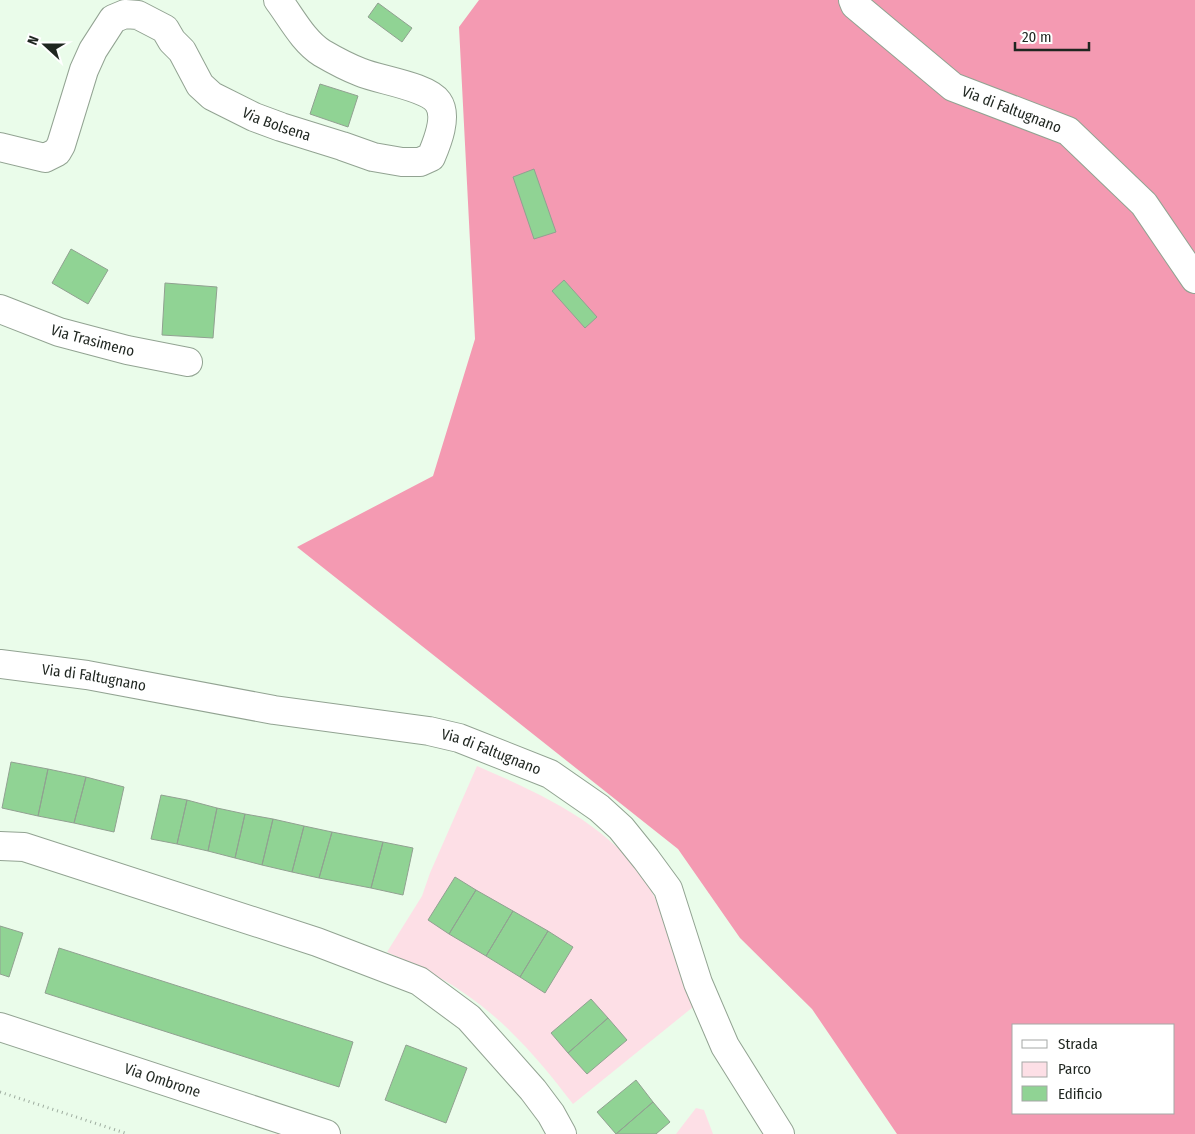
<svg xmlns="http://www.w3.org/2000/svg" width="1195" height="1134" viewBox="0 0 1195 1134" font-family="'Fira Sans Condensed',sans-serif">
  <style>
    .green { fill: #fddfe6 }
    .forest { fill: #f49ab2; fill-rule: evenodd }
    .building { fill: #90d394; stroke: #91a191 }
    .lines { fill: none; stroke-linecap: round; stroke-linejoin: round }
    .minor-casing { stroke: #92a392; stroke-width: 30 }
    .path { stroke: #9eac9f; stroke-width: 3; stroke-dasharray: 1 4; stroke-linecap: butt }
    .minor { stroke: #fff; stroke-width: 28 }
    .labels { text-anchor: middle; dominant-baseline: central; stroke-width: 4; stroke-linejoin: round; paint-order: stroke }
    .street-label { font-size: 15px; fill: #1f2620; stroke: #fff }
  </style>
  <rect width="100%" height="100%" fill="#eafcea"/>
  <!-- green -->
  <path class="green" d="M477 766C544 795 619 828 654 896 672 930 682 970 693 1007L573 1104C541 1062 508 1023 464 993 441 976 413 965 387 952L422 896 430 873Z
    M696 1108 704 1110 713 1134H676Z"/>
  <!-- forest -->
  <path class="forest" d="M479 0H1195V1134H897L812 1009 740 938 678 849 297 547 433 476 475 339 459 27ZM1014 1025H1174V1113H1014Z"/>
  <!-- building -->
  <path class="building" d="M378 3 412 28 402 42 368 17Z
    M320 84 358 96 348 127 310 114Z
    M534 169 556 232 534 239 513 177Z
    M71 249 108 270 88 304 52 283Z
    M564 280 597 317 585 328 552 291Z
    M165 283 217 287 213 338 162 335Z
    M11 762 48 769 38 816 2 808Z
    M48 769 86 777 74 823 38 816Z
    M86 777 124 787 114 832 74 823Z
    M161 795 187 800 177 844 151 839Z
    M187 800 217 808 208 851 177 844Z
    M217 808 245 814 235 858 208 851Z
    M245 814 273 819 262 865 235 858Z
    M273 819 304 826 292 872 262 865Z
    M304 826 332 832 319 878 292 872Z
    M332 832 383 842 371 888 319 878Z
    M383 842 413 848 403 895 371 888Z
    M455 877 476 890 449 934 428 920Z
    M476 890 513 911 486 956 449 934Z
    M513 911 548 931 520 977 486 956Z
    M0 926 23 933 9 977 0 974Z
    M548 931 573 947 545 993 520 977Z
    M59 948 353 1042 339 1087 45 993Z
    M591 999 608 1018 568 1053 551 1033Z
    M608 1018 627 1040 587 1074 568 1053Z
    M406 1045 467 1068 446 1123 385 1100Z
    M636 1080 653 1102 616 1134 597 1112Z
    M653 1102 670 1122 656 1134H616Z"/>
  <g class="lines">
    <defs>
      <g id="minor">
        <path id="s1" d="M853 0 855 5 953 87 1068 131 1144 204 1195 279"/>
        <path id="s2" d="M0 147 45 158 57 152 61 145 84 70 93 50 113 19 125 14 138 15 165 29 172 41 182 51 200 85 212 96 254 117 281 127 342 146 373 157 402 162H420L431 157C437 143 448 116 438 102 427 86 378 80 360 72 347 67 334 60 322 53 303 41 291 17 278 0"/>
        <path id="s3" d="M0 309 59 332 127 350 188 362"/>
        <path id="s4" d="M0 664 87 675 274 710 429 731 459 738 550 774 599 808 621 828 646 859 668 889 698 983 725 1046 780 1134"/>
        <path d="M0 846 24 847 317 942 419 981 469 1018 533 1090 551 1114 562 1134"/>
        <path id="s5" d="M0 1027 326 1134"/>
      </g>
    </defs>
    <!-- minor casing -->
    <use href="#minor" class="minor-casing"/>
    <!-- path -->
    <path class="path" d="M0 1092 128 1134"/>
    <!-- minor -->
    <use href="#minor" class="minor"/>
  </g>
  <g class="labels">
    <!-- street labels -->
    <g class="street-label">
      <text stroke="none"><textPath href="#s1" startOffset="196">Via di Faltugnano</textPath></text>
      <text stroke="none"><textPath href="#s2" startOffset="415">Via Bolsena</textPath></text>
      <text stroke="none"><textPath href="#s3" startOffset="98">Via Trasimeno</textPath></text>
      <text stroke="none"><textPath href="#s4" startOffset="95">Via di Faltugnano</textPath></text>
      <text stroke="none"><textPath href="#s4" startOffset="500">Via di Faltugnano</textPath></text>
      <text stroke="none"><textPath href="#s5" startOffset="171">Via Ombrone</textPath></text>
    </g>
  </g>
  <!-- legend -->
  <rect x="1012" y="1024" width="162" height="90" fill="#ffffff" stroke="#a5a8a6"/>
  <rect x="1022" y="1040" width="25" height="8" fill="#ffffff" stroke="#a5a8a6"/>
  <text x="1058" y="1049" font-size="15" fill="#1f2620">Strada</text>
  <rect x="1022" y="1062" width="25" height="15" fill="#fddfe6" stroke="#a5a8a6"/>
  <text x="1058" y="1074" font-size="15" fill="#1f2620">Parco</text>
  <rect x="1022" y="1086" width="25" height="15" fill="#90d394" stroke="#a5a8a6"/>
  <text x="1058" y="1099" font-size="15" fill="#1f2620">Edificio</text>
  <!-- north arrow -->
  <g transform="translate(45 45) rotate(291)" stroke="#ffffff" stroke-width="4" paint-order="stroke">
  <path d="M0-4L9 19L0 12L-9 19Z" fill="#1f2620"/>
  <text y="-8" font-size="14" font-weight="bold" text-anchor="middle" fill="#1f2620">N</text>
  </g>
  <!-- scale -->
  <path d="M1015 42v8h74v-8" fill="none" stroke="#1f2620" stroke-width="2.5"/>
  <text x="1022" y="42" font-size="15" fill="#1f2620" stroke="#ffffff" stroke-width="4" paint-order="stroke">20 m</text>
</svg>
